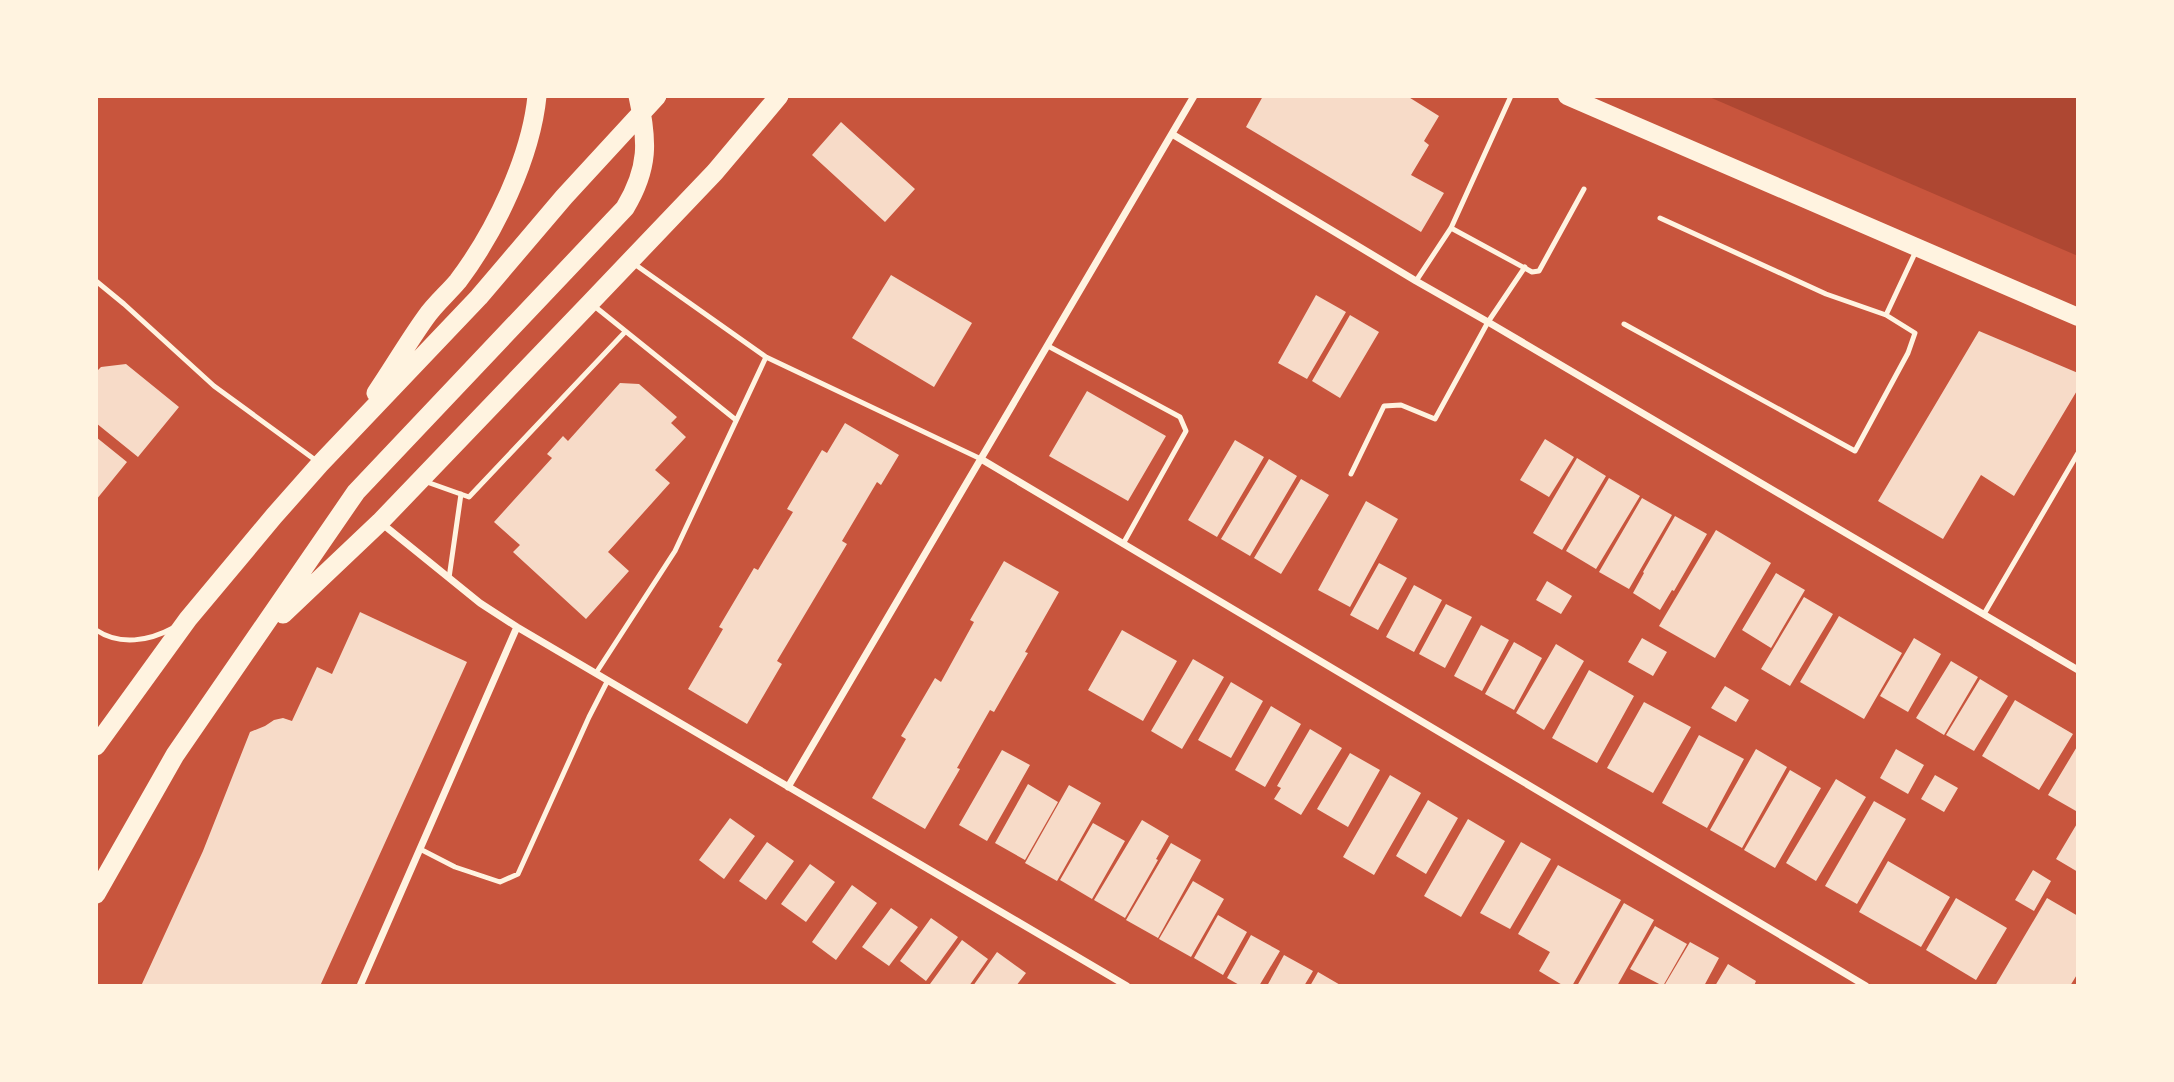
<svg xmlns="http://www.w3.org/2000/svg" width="2174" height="1082" viewBox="0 0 2174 1082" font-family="'Nunito Sans',sans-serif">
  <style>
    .green { fill: #ae4732 }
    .building { fill: #f7dbc8 }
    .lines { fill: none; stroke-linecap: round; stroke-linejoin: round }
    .service { stroke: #fff3e0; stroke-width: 5 }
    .minor { stroke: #fff3e0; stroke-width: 7 }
    .primary { stroke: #fff3e0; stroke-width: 18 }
    .trunk { stroke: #fff3e0; stroke-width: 19 }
  </style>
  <rect width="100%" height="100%" fill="#c8553d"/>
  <!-- green -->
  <path class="green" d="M1707 96H2078V256Z"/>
  <!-- building -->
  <path class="building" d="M1263 96H1407L1439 116 1424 141 1429 145 1411 175 1444 193 1421 232 1246 127Z
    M841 122 915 189 885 222 812 155Z
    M891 275 972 323 934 387 852 338Z
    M1316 295 1346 312 1307 379 1278 363Z
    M1350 315 1379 332 1340 398 1312 381Z
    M1979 331 2078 373V389L2014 496 1981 475 1943 539 1878 501Z
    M126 364 179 407 138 457 96 423V372L101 367Z
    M620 383 639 384 677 417 671 423 686 437 655 470 670 483 608 552 629 571 586 619 513 552 520 545 494 522 552 458 547 454 563 436 568 441Z
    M1087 391 1166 436 1128 501 1049 456Z
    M845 423 899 455 881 485 877 482 842 541 847 544 777 661 782 664 747 724 688 689 723 629 719 627 754 568 758 570 793 512 787 509 822 450 827 453Z
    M96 437 127 462 96 500Z
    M1545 439 1574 457 1549 497 1520 480Z
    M1235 440 1264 457 1217 537 1188 520Z
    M1577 458 1606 476 1562 550 1533 533Z
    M1269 459 1297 476 1250 556 1221 539Z
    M1609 478 1640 496 1596 569 1566 551Z
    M1301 479 1329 495 1281 574 1254 558Z
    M1642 498 1672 515 1629 589 1599 572Z
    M1366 501 1398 519 1350 607 1318 590Z
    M1675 516 1707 534 1674 591 1672 590 1660 610 1633 593 1644 573 1643 572Z
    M1716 530 1771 563 1715 658 1659 626Z
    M1004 561 1059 592 1025 652 1028 653 994 712 990 710 957 768 960 769 925 829 872 798 906 739 901 736 935 678 941 682 974 622 970 620Z
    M1379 563 1407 578 1378 630 1350 615Z
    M1776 573 1805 590 1771 648 1742 630Z
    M1547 581 1572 596 1561 614 1536 600Z
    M1414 585 1442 600 1414 652 1386 637Z
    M1804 597 1833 614 1790 686 1761 669Z
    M1446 604 1472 617 1445 668 1419 654Z
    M360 612 467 662 320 986H141L203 851 250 732 265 726 274 720 283 718 292 721 317 667 332 674Z
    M1839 616 1902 653 1864 719 1800 682Z
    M1481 625 1509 640 1482 691 1454 676Z
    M1122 630 1177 661 1143 721 1088 690Z
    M1642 638 1667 652 1653 676 1628 662Z
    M1914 638 1941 654 1908 712 1880 696Z
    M1514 642 1542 658 1514 710 1485 694Z
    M1556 644 1584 661 1544 730 1516 713Z
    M1193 659 1224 677 1182 749 1151 731Z
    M1951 661 1978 677 1944 735 1916 718Z
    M1589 670 1634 696 1597 763 1552 738Z
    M1980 679 2008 696 1974 751 1946 735Z
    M1231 682 1263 701 1231 758 1198 740Z
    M1725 686 1749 700 1736 722 1711 708Z
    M2015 700 2073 734 2039 790 1982 756Z
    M1644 702 1691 727 1653 793 1607 768Z
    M1271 706 1301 724 1265 787 1235 770Z
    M1310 729 1342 748 1301 815 1274 799 1281 788 1277 786Z
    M1699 735 1744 759 1707 828 1662 803Z
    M2078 745V808L2076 811 2048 795Z
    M1756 749 1787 767 1742 848 1710 830Z
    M1896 749 1924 765 1908 794 1880 778Z
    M1002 750 1030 765 987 841 959 825Z
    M1350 753 1380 770 1348 827 1317 809Z
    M1790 770 1821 788 1775 868 1744 850Z
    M1390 775 1421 793 1374 875 1343 857Z
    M1935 775 1958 788 1944 812 1921 799Z
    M1836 779 1866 797 1816 881 1786 863Z
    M1028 784 1058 802 1025 860 995 843Z
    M1069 785 1101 803 1057 881 1025 863Z
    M1428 800 1458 818 1426 874 1396 856Z
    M1874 801 1906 819 1857 904 1825 886Z
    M730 818 755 836 724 879 699 860Z
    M1468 819 1505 841 1461 917 1424 896Z
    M1142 820 1169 836 1156 859 1158 860 1125 918 1094 900Z
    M2078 822V872L2056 859Z
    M1093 823 1125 841 1092 899 1060 880Z
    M767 842 794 861 766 900 739 881Z
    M1521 842 1551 859 1510 929 1480 913Z
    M1171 843 1201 860 1158 938 1126 920Z
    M1888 861 1950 897 1921 947 1859 912Z
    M810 864 835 882 806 922 781 904Z
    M1558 865 1621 900 1572 986H1564L1539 971 1550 952 1518 934Z
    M2033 870 2051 881 2034 911 2015 900Z
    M1193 881 1224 899 1191 957 1159 939Z
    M852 885 877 903 836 960 812 942Z
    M1956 898 2007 928 1976 980 1926 950Z
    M2047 898 2078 916V973L2070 986H1995Z
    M1624 903 1654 920 1617 986H1577Z
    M891 908 918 927 889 966 862 947Z
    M1218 915 1247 932 1223 975 1194 958Z
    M931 918 958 937 926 981 900 961Z
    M1655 926 1687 944 1663 986 1630 969Z
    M1251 935 1280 951 1259 986H1241L1227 978Z
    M962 940 988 959 969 986H932L930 984Z
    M1690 942 1719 958 1704 986H1664Z
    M997 952 1026 973 1016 986H973Z
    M1284 955 1313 971 1304 986H1267Z
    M1728 964 1756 981 1754 986H1715Z
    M1318 972 1342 986H1310Z"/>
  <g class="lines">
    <!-- service -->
    <path class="service" d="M1660 218 1826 294 1886 315 1916 251
      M1451 228 1532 272 1539 271 1584 189
      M96 281 124 304 214 386 318 462
      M1416 281 1451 228 1511 96
      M593 305 736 420
      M1624 324 1855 451 1908 353 1915 333 1886 315
      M1048 346 1180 417 1186 431 1123 544
      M766 357 981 459
      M1351 474 1384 406 1401 405 1435 419 1488 322 1525 267
      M424 481 469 497 625 332
      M449 578 461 494
      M1984 614 2078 453
      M96 630C120 646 149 641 173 628
      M596 673 675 551 766 357 633 263
      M420 849 455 867 500 882 518 874 589 717 608 680"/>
    <!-- minor -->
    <path class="minor" d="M1172 134 1416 281 1488 322 2078 670
      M981 459 1866 986
      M380 522 480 603 517 627 1127 986
      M788 787 1194 96
      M360 986 517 627"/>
    <!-- primary -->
    <path class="primary" d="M1567 96 2078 317"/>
    <!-- trunk -->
    <path class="trunk" d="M376 393C393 368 408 342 426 317 435 304 448 293 458 281 495 232 531 157 537 96
      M283 614 380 522 590 303 715 172 779 96
      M96 746 188 619 274 516 320 464 479 297 564 197 657 96
      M96 894 175 755 356 492 625 208C649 168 648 141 638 96"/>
  </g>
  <!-- border -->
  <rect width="2174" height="1082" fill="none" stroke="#fff3e0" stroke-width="196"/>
</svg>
